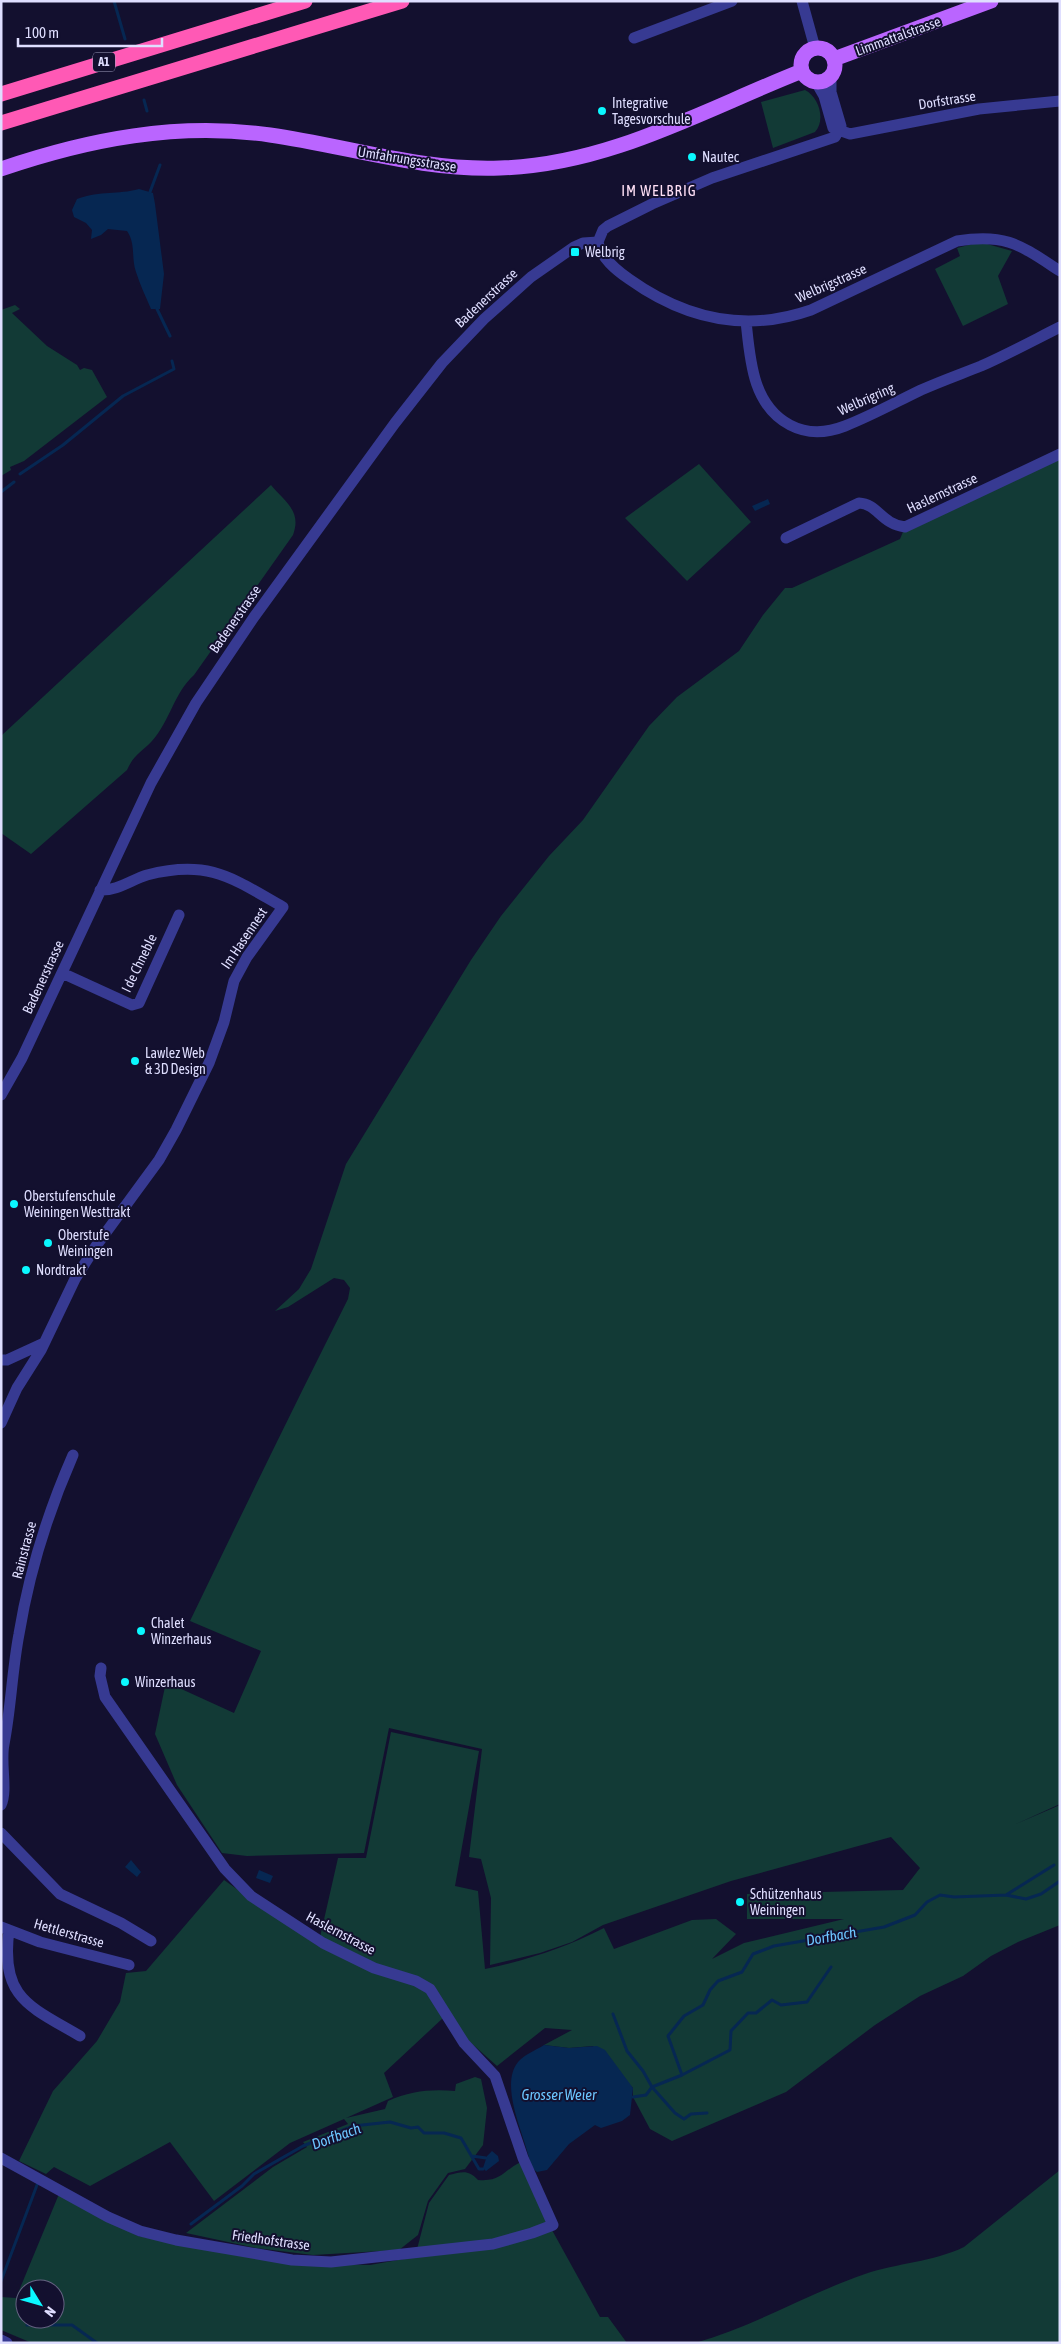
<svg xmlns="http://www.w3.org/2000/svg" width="1061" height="2344" viewBox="0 0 1061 2344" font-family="'Asap Condensed',sans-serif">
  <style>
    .green { fill: #123a36; fill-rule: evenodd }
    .water { fill: #062752 }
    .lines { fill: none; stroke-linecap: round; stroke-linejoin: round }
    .stream { stroke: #062752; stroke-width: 3 }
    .minor { stroke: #373a92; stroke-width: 11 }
    .major { stroke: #ba65ff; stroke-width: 15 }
    .highway { stroke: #ff59b5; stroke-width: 15 }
    .poi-dot { fill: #0af8ff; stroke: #13102f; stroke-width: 2 }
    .labels { text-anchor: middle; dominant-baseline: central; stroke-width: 4; stroke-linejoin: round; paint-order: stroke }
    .shield { fill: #13102f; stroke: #a2a0c1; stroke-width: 1 }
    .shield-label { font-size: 12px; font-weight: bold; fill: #dfdeff }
    .street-label { font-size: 14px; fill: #dfdeff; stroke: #13102f }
    .poi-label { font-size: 14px; fill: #dfdeff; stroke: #13102f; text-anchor: start }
    .neighbourhood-label { font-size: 15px; letter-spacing: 1px; fill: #ffe0f6; stroke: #13102f }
    .water-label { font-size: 15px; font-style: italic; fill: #6cc6ff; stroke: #13102f }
  </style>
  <rect width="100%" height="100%" fill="#13102f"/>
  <!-- green -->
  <path class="green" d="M805 90C819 97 826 120 815 132L773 148 761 102Z
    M980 242 1012 251 998 276 1008 304 963 326 935 269 960 256 957 248Z
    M15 305 20 309 12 313 47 346 77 365 80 370 84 368 92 370 107 397 24 461 10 467 11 470 1 476V310Z
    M1060 456V1804L1016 1824 1060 1805V1925L1018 1942 991 1956 963 1976 920 1996 875 2025 786 2092 672 2141 650 2129 633 2097V2088L593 2046 569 2048 544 2045 572 2030 545 2028 497 2066 443 2018 384 2073 393 2097 346 2118 385 2109 388 2101C410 2091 431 2089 455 2091L456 2084 475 2077 481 2079 487 2108 483 2145 465 2169 448 2173 428 2201 418 2235 399 2250 313 2255 256 2248 186 2233 273 2167 307 2147 303 2142 348 2124 344 2119 290 2143 214 2201 170 2142 90 2186 54 2167 46 2174 19 2161 53 2091 97 2041 120 2002 126 1973 146 1971 224 1880 318 1946 338 1858H366L391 1732 479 1751 455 1886 478 1891 485 1969C527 1960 565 1948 604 1928L614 1949 692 1920 716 1919 736 1934 712 1959 744 1943 844 1919H747V1894L903 1890 920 1868 891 1837 731 1881 603 1925 572 1942 540 1953 490 1965 491 1898 481 1859 469 1857 482 1749 389 1728 364 1853 247 1856 222 1853 177 1785 155 1734 166 1682 234 1713 261 1651 190 1621C242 1513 294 1406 348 1299L350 1288 344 1280 334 1278 288 1307 275 1311 299 1289 311 1269 346 1164 471 960 501 916 549 856 583 820 649 726 677 697 739 651 763 615 785 588H792L900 539 905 527Z
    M699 464 751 522 687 581 625 518Z
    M271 485C285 502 302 511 293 535L194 675C174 693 170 721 152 741 142 752 134 754 127 770L31 854 1 833V736Z
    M521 2162 547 2221 600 2317H608L627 2343H32L1 2330V2297L16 2298 59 2194 138 2236 292 2263 370 2265 415 2257 429 2203 449 2175C462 2172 468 2169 478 2180 502 2182 502 2171 521 2162ZM25 2289H55V2319H25Z
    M1060 2170V2343H695C755 2326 807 2294 865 2274 897 2263 933 2262 964 2247Z"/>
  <!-- water -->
  <path class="water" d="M139 189 153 193 155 204 164 274 160 309H151C146 297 140 285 136 272 131 258 136 244 127 231L108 229 101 235 91 239 92 230 86 223 74 217 72 210 77 199C102 190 117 195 139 189Z
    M768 499 770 504 755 511 752 506Z
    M131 1860 141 1872 137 1877 125 1867Z
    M259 1870 273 1876 270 1883 256 1878Z
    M544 2045 569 2048 597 2046 605 2050 633 2088 630 2115 622 2121 601 2128 595 2125 569 2144 547 2170 537 2172 531 2167C527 2139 498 2087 518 2062 524 2055 536 2050 544 2045Z
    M492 2151 498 2156 499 2161 486 2171 483 2168 487 2156Z"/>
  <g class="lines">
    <!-- stream -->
    <path class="stream" d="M114 1 125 39
      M144 100 147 111
      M150 192 160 165
      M157 309 170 336
      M20 474 63 445 123 396 174 369 172 361
      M1 492 14 482
      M1006 1895 1054 1865
      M613 2014 627 2051 643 2071 652 2087 675 2113 684 2119 691 2114 707 2113
      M682 2075 668 2036 684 2016 703 2005 710 1990 718 1981 742 1972 753 1954 774 1946 884 1927 915 1915 927 1902 940 1895 954 1897 1006 1895 1026 1899 1041 1894 1060 1881
      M633 2097 646 2095 652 2087 682 2075 730 2050 731 2031 748 2013H756L772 2000 781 2005 807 2002 831 1967
      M472 2156 486 2158
      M191 2224 242 2186 254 2174 303 2146 353 2126 390 2122 411 2128 418 2127 424 2133H444L461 2138 479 2169H483
      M1 2281 37 2185
      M27 2325H72L97 2343"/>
    <!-- minor -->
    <path class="minor" d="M802 1 815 48
      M634 38 732 1
      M831 76V92L841 126 835 137 712 178 652 204 608 226 603 230 598 242C601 258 616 270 629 279 685 319 745 333 811 310L957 241C1006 233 1020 245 1060 271
      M816 82 824 96 833 128 850 134 979 109 1060 101
      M746 321C750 359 752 405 790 425 807 434 827 433 845 426 871 416 896 402 921 390 941 381 961 374 981 366 1008 354 1034 340 1060 327
      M786 538 859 503C878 504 881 524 905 527L1060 454
      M62 973 132 1005 139 1003 179 915
      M1 1095 22 1058 151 783 196 703 254 617 395 423 442 363 484 319 531 277 574 247 583 243 598 242
      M1 1360H7L44 1343
      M1 1423 17 1388 41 1350 75 1279 96 1246 159 1160 176 1130 209 1063 224 1022 234 981 247 957 283 907C232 878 209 859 147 875 131 880 117 891 100 890
      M1 1805C8 1790 0 1763 4 1744 11 1708 12 1671 19 1634 29 1573 48 1512 73 1455
      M1 1833 60 1894 121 1923 151 1941
      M1 1927 40 1942 129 1965
      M9 1930C0 1998 29 2006 80 2036
      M1 2158 108 2217 140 2231 176 2240 292 2260 331 2262 493 2244 532 2233 553 2225 523 2158 495 2076 464 2043 430 1989 416 1981 374 1968 323 1943 251 1896 225 1869 105 1697 100 1676 101 1668
      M1 2340 7 2343"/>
    <!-- major -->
    <path class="major" d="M801 65a17 17 0 1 1 34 0a17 17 0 1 1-34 0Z
      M834 59 991 1
      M1 169C89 139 177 122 270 135 347 146 422 171 500 168 609 165 703 110 802 71"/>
    <!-- highway -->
    <path class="highway" d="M1 94 305 1
      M1 123 402 1"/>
  </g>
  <!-- markers -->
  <g class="poi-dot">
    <circle cx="602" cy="111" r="5"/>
    <circle cx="692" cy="157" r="5"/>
    <rect x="570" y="247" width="10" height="10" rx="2.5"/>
    <circle cx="135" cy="1061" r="5"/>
    <circle cx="14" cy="1204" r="5"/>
    <circle cx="48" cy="1243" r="5"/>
    <circle cx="26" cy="1270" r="5"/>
    <circle cx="141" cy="1631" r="5"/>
    <circle cx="125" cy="1682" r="5"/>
    <circle cx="740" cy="1902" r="5"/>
  </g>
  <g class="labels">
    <!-- shield labels -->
    <rect class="shield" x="93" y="52.5" width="22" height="19" rx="4"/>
    <g class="shield-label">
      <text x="104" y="62">A1</text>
    </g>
    <!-- street labels -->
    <g class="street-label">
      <text transform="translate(898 36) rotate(-20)">Limmattalstrasse</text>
      <text transform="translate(947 100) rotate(-9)">Dorfstrasse</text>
      <text transform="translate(407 159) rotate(9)">Umfahrungsstrasse</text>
      <text transform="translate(831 283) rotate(-24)">Welbrigstrasse</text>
      <text transform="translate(486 298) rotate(-43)">Badenerstrasse</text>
      <text transform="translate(866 399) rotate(-24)">Welbrigring</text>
      <text transform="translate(942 493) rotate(-25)">Haslernstrasse</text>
      <text transform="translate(235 619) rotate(-55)">Badenerstrasse</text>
      <text transform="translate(244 938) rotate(-56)">Im Hasennest</text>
      <text transform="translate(139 963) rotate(-64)">I de Chneble</text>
      <text transform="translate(43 977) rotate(-65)">Badenerstrasse</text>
      <text transform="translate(24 1550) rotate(-75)">Rainstrasse</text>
      <text transform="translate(69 1933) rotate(16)">Hettlerstrasse</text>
      <text transform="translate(341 1933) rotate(28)">Haslernstrasse</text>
      <text transform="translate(271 2240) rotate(8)">Friedhofstrasse</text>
    </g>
    <!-- poi labels -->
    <g class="poi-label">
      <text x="612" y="103">Integrative<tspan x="612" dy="16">Tagesvorschule</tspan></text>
      <text x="702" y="157">Nautec</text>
      <text x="585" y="252">Welbrig</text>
      <text x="145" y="1053">Lawlez Web<tspan x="145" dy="16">&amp; 3D Design</tspan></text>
      <text x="24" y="1196">Oberstufenschule<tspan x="24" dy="16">Weiningen Westtrakt</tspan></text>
      <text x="58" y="1235">Oberstufe<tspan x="58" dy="16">Weiningen</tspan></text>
      <text x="36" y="1270">Nordtrakt</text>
      <text x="151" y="1623">Chalet<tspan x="151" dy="16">Winzerhaus</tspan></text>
      <text x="135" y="1682">Winzerhaus</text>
      <text x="750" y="1894">Schützenhaus<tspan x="750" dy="16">Weiningen</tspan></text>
    </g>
    <!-- neighbourhood labels -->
    <g class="neighbourhood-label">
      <text x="659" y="190">IM WELBRIG</text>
    </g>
    <!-- water labels -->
    <g class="water-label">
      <text transform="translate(831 1936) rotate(-10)">Dorfbach</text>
      <text x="559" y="2094">Grosser Weier</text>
      <text transform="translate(336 2136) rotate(-20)">Dorfbach</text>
    </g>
  </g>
  <!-- border -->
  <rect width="1061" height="2344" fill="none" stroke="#dfdeff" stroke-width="5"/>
  <!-- north arrow -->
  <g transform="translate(40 2304) rotate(127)"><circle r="24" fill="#13102f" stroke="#656282"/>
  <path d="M0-4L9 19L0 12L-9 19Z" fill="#0af8ff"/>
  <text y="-8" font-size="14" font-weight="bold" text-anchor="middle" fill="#dfdeff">N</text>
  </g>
  <!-- scale -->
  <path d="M18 38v8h144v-8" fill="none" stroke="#dfdeff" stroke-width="2.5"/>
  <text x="25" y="38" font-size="15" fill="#dfdeff" stroke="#13102f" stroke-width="4" paint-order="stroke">100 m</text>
</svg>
